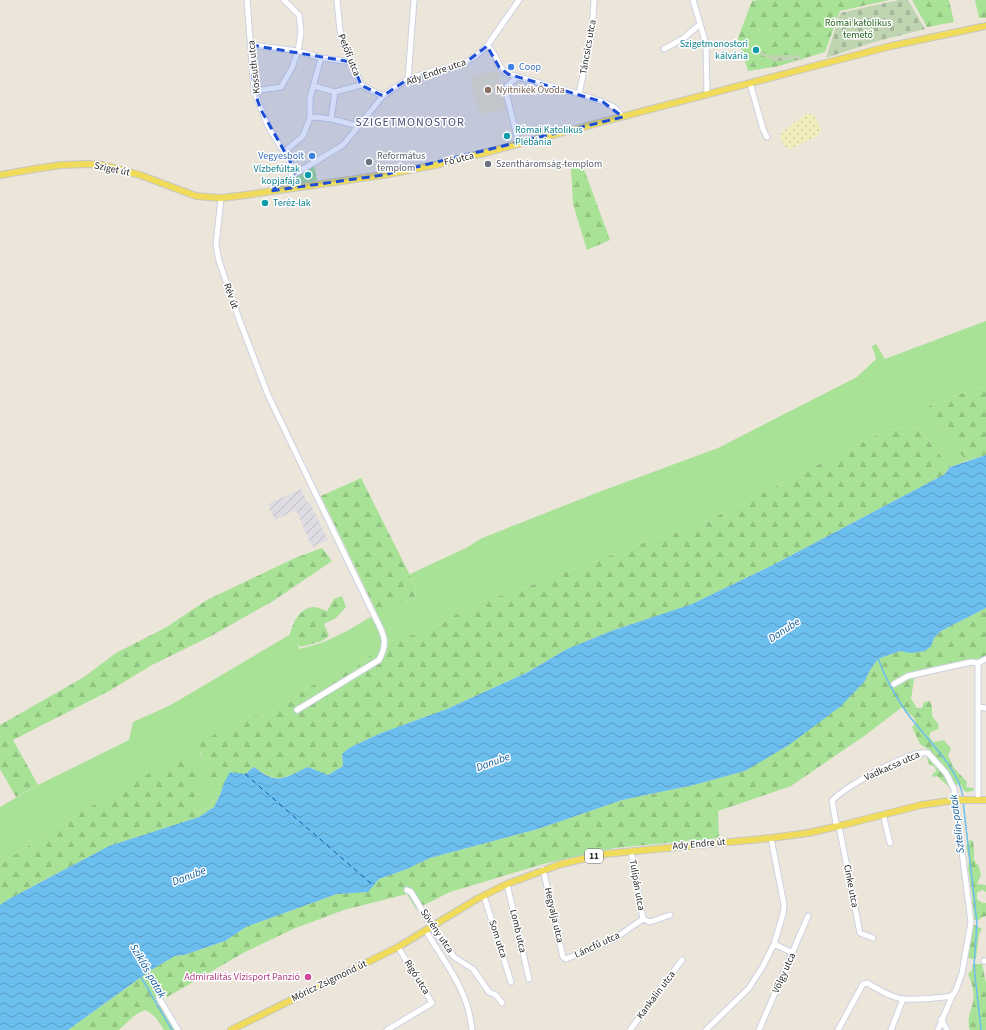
<svg xmlns="http://www.w3.org/2000/svg" width="986" height="1030" viewBox="0 0 986 1030" font-family="'Source Sans 3',sans-serif">
  <style>
    .industrial { fill: url(#industrial-furrows) }
    .education { fill: #ede5c9 }
    .grass { fill: #a8e296 }
    .forest { fill: url(#forest-firs); fill-rule: evenodd }
    .sand { fill: url(#sand-dots) }
    .cemetery { fill: url(#cemetery-stones) }
    .park { fill: url(#park-crowns) }
    .water { fill: url(#water-waves) }
    .lines { fill: none; stroke-linecap: round; stroke-linejoin: round }
    .stream { stroke: #6cbeee; stroke-width: 1.5 }
    .ferry { stroke: #0d5a98; stroke-width: 1; stroke-dasharray: 5 4; stroke-linecap: butt }
    .minor-casing { stroke: #cfd1e2; stroke-width: 7 }
    .major-casing { stroke: #c7c7c7; stroke-width: 8 }
    .minor { stroke: #fff; stroke-width: 5 }
    .major { stroke: #f0dc5a; stroke-width: 6 }
    .marked { fill: #1d4ed8; fill-opacity: 0.2; stroke: #1d4ed8; stroke-width: 3; stroke-dasharray: 8 5; stroke-linejoin: round }
    .culture-dot { fill: #0f9aa8; stroke: #fff; stroke-width: 1.5 }
    .shop-dot { fill: #3f7fe0; stroke: #fff; stroke-width: 1.5 }
    .education-dot { fill: #8d6e63; stroke: #fff; stroke-width: 1.5 }
    .worship-dot { fill: #6b7280; stroke: #fff; stroke-width: 1.5 }
    .hotel-dot { fill: #d1479c; stroke: #fff; stroke-width: 1.5 }
    .labels { text-anchor: middle; dominant-baseline: central; stroke-width: 3; stroke-linejoin: round; paint-order: stroke }
    .shield { fill: #fff; stroke: #696969; stroke-width: 1 }
    .shield-label { font-size: 9px; font-weight: bold; fill: #292929 }
    .park-label { font-size: 10px; fill: #216519; stroke: #fff }
    .culture-label { font-size: 10px; fill: #0d838f; stroke: #fff; text-anchor: end }
    .street-label { font-size: 10px; fill: #292929; stroke: #fff }
    .shop-label { font-size: 10px; fill: #366cbe; stroke: #fff; text-anchor: start }
    .education-label { font-size: 10px; fill: #785e54; stroke: #fff; text-anchor: start }
    .worship-label { font-size: 10px; fill: #5b616d; stroke: #fff; text-anchor: start }
    .hotel-label { font-size: 10px; fill: #b23c85; stroke: #fff; text-anchor: end }
    .water-label { font-size: 11px; font-style: italic; fill: #0d5a98; stroke: #fff }
    .quarter-label { font-size: 12px; letter-spacing: 1px; fill: #494d79; stroke: #fff }
  </style>
  <defs>
    <pattern id="industrial-furrows" width="10" height="10" patternUnits="userSpaceOnUse"><rect width="10" height="10" fill="#dedbe3"/><path d="M-1 1l2-2M0 10L10 0M9 11l2-2" fill="none" stroke="#bebcc3"/></pattern>
    <pattern id="forest-firs" width="22" height="20" patternUnits="userSpaceOnUse"><rect width="22" height="20" fill="#a8e296"/><path d="M5 1l3.5 6h-7zM16 11l3.5 6h-7z" fill="#91c281"/></pattern>
    <pattern id="sand-dots" width="8" height="8" patternUnits="userSpaceOnUse"><rect width="8" height="8" fill="#f1eebc"/><path d="M2 2h.1M6 6h.1" fill="none" stroke="#cfcca2" stroke-width="1.8" stroke-linecap="round"/></pattern>
    <pattern id="cemetery-stones" width="16" height="16" patternUnits="userSpaceOnUse"><rect width="16" height="16" fill="#bfd5b1"/><path d="M2 7V4a2 2 0 0 1 4 0v3zM10 15v-3a2 2 0 0 1 4 0v3z" fill="#a4b798"/></pattern>
    <pattern id="park-crowns" width="20" height="18" patternUnits="userSpaceOnUse"><rect width="20" height="18" fill="#a8e296"/><path d="M2 6a3 3 0 1 1 6 0M12 15a3 3 0 1 1 6 0" fill="none" stroke="#91c281"/></pattern>
    <pattern id="water-waves" width="16" height="10" patternUnits="userSpaceOnUse"><rect width="16" height="10" fill="#6cbeee"/><path d="M0 5q4-4 8 0t8 0" fill="none" stroke="#599ac1"/></pattern>
  </defs>
  <rect width="100%" height="100%" fill="#ebe5da"/>
  <!-- industrial -->
  <path class="industrial" d="M301 489 308 504 310 503 328 540 312 547 296 510 275 520 268 504Z"/>
  <!-- education -->
  <path class="education" d="M495 71 498 73 506 109 479 115 470 77Z"/>
  <!-- grass -->
  <path class="grass" d="M762 29H769L774 37 771 44 768 46 757 44 753 48 754 54 747 56 746 33 753 35Z
    M986 321V387L970 390 924 408 966 461 950 467 917 427 887 430 713 518 682 531 651 540 508 594 487 599 465 609 432 629 385 643 352 670 330 676 300 692 299 696 260 717 251 715 198 744 200 754 206 765 217 797 210 806 198 812 191 806 198 790 101 800 0 864V807L38 785 129 740 133 722 169 706 291 634 300 649 324 642 347 631 392 604 416 600 414 583 410 574 468 547 480 539 515 525 599 492 718 448 857 377 876 359 872 346 876 344 885 359Z"/>
  <!-- forest -->
  <path class="forest" d="M759 0H889L840 11 825 52 779 66 748 71 738 38 752 1ZM762 29H769L774 37 771 44 768 46 763 39 759 40 753 48 754 54 747 56 750 45 746 34 753 35Z
    M912 0H949L954 22 927 27Z
    M975 0H986V18H979Z
    M582 164 610 240 587 250 573 204 571 167Z
    M986 387V455L966 461 924 408 970 390Z
    M917 427 950 467 945 474 771 566 692 604 611 631 565 650 528 672 447 709 381 733 349 748 342 754 343 766 328 775 319 772 312 768C284 773 283 789 254 767L245 774 224 783 220 795 214 807 199 817 109 846 9 899 0 905V864L101 800 172 761 186 759 196 767 198 790 191 806 198 812 210 806 217 797 197 744 251 715 260 717 299 696 300 692 330 676 352 670 385 643 432 629 465 609 487 599 508 594 651 540 682 531 713 518 887 430Z
    M361 478 414 583 416 600 393 604 378 615 321 496Z
    M322 548 332 561 273 601 211 636 152 665 109 691 13 740 38 785 16 797 0 769V725L84 677 116 653 165 628 207 600 295 558Z
    M342 596 346 607 336 618 324 624 329 636 322 641 301 647 289 638C292 625 298 608 314 607 318 607 323 610 327 611L334 599Z
    M986 608V660L915 673 911 699 917 708H922L924 702 930 701 932 707V716L939 725 938 729 931 732 929 736 933 742 944 740 951 749 948 755 953 767 967 782 966 787 974 788 973 791 965 792 960 784 948 786 937 776 933 777 932 775 936 771 935 767 929 764 927 758 928 749 920 744 912 727 916 723 914 718 902 707 867 734 791 786 718 811 719 838 615 848 543 864 450 892 416 909 407 894 344 910 293 929 245 952 155 1004 162 1007 176 1030H164C159 1021 154 1014 145 1010L135 1015 119 1030H68L151 970 175 956 184 955 225 941 246 927 337 894 368 891 379 879 407 869 430 858 538 829 622 800 694 785 745 771 857 688 865 681 870 670 878 659 900 651 918 652 931 646 934 638 941 631Z
    M970 840 973 841 974 849V860L979 867 981 875 977 884 986 885V892L982 890 977 893V899L982 903H986V916L982 917 979 920H974L972 895 968 869 969 859 966 846Z
    M975 925 982 929 979 934 976 959H971L968 957 972 928Z
    M973 964H982L986 983V1030H970C966 1020 971 1012 973 1002 975 992 972 983 968 974L972 970Z"/>
  <!-- sand -->
  <path class="sand" d="M807 113 814 115 821 129 819 135 790 149 784 146 780 138 782 132Z"/>
  <!-- cemetery -->
  <path class="cemetery" d="M899 0H908L925 29 874 42 826 58 840 13Z
    M756 49C774 61 782 52 800 56L802 59V60L775 61 756 53 754 51Z"/>
  <!-- park -->
  <path class="park" d="M314 164 317 181 277 188 284 182Z"/>
  <!-- water -->
  <path class="water" d="M986 455V608L941 631 934 638 931 646 925 651 911 653 900 651 878 659 870 670 865 681 841 706 789 745 745 771 694 785 622 800 538 829 430 858 407 869 379 879 368 892 337 894 246 927 225 941 184 955 175 956 151 970 68 1030H0V905L9 899 109 846 199 817 214 807 220 795 224 783 230 772 245 774 254 767C278 786 283 778 308 767L328 775 343 766 342 754 349 748 381 733 447 709 528 672 565 650 611 631 692 604 771 566 945 474 950 467Z"/>
  <g class="lines">
    <!-- stream -->
    <path class="stream" d="M878 658C884 676 896 697 907 713 925 738 958 766 963 797
      M963 801 977 923 974 966 981 1030
      M141 977 172 1030"/>
    <!-- ferry -->
    <path class="ferry" d="M245 774 374 886"/>
    <defs>
      <path id="minor" d="M247 0 254 91 268 126 296 172
        M337 0 340 31 343 44 352 62 361 85 383 96
        M693 0 706 44 707 94
        M251 45 298 51 321 58 352 62
        M487 46C499 55 495 66 508 74L579 94 603 102 614 107 623 117
        M664 49 684 38 700 24
        M517 77 507 86 506 93 519 144
        M408 79 414 0
        M750 83 763 129 767 137
        M314 86 335 92 361 85
        M254 91 281 87 292 68 298 51 301 32 299 15 284 0
        M579 94 592 32 594 0
        M310 118 315 117 331 119 335 92
        M331 119 359 126
        M284 152 303 136 310 118V98L321 58
        M270 191 275 186 343 145 383 96 408 79 436 70 452 68 465 63 476 56 487 46 519 0
        M221 198 216 245 219 261 239 319 268 395 373 613C382 632 390 640 379 660L297 710
        M894 684 908 676 971 662 978 663 986 659
        M979 707 986 708
        M978 800V663
        M883 814 890 843
        M631 851 643 919
        M543 869 563 957 566 959 614 939 643 919
        M507 884 529 979
        M407 890 411 892 435 932 454 957 473 969 489 992 496 995 502 1003
        M484 896 511 982
        M643 919 650 922 670 915
        M426 931C446 965 468 989 472 1030
        M873 938 860 933 839 826 836 823 832 801C843 787 912 749 928 753L946 773 954 789 971 922 962 973 956 990 952 996 938 1030
        M774 944 793 953
        M984 961H986
        M159 998 178 1030
        M941 1019 947 1030
        M387 1030 432 1003 398 947
        M630 1030 682 960
        M706 1030 749 988 763 966 774 944 783 914 784 905 771 838
        M759 1030 808 916
        M838 1030 863 984 867 983C878 989 891 998 904 999 920 1000 936 998 952 996
        M891 1030 903 999"/>
      <path id="major" d="M0 175 40 168 61 165 87 164 103 165 140 175 196 196 221 198 246 195 383 175 435 165 488 152 891 46 986 26
        M231 1030 398 947 477 899 507 884 561 864 604 854 771 838 808 833 839 826 921 805 956 800H986"/>
    </defs>
    <!-- minor casing -->
    <use href="#minor" class="minor-casing"/>
    <!-- major casing -->
    <use href="#major" class="major-casing"/>
    <!-- minor -->
    <use href="#minor" class="minor"/>
    <!-- major -->
    <use href="#major" class="major"/>
  </g>
  <!-- marked area -->
  <path class="marked" d="M251 45 352 62 361 85 383 96 408 79 465 63 487 46 499 67 508 74 603 102 623 117 383 175 270 191 296 172 261 110 254 91Z"/>
  <!-- markers -->
  <g class="culture-dot">
    <circle cx="756" cy="50" r="4"/>
    <circle cx="507" cy="136" r="4"/>
    <circle cx="308" cy="175" r="4"/>
    <circle cx="265" cy="203" r="4"/>
  </g>
  <g class="shop-dot">
    <circle cx="511" cy="67" r="4"/>
    <circle cx="312" cy="156" r="4"/>
  </g>
  <circle class="education-dot" cx="488" cy="90" r="4"/>
  <g class="worship-dot">
    <circle cx="369" cy="162" r="4"/>
    <circle cx="488" cy="164" r="4"/>
  </g>
  <circle class="hotel-dot" cx="308" cy="977" r="4"/>
  <g class="labels">
    <!-- shield labels -->
    <rect class="shield" x="585" y="849" width="18" height="14" rx="3"/>
    <g class="shield-label">
      <text x="594" y="856">11</text>
    </g>
    <!-- park labels -->
    <g class="park-label">
      <text x="858" y="23">Római katolikus<tspan x="858" dy="12">temető</tspan></text>
    </g>
    <!-- culture labels -->
    <g class="culture-label">
      <text x="748" y="44">Szigetmonostori<tspan x="748" dy="12">kálvária</tspan></text>
      <text x="515" y="130" text-anchor="start">Római Katolikus<tspan x="515" dy="12">Plébánia</tspan></text>
      <text x="300" y="169">Vízbefúltak<tspan x="300" dy="12">kopjafája</tspan></text>
      <text x="273" y="203" text-anchor="start">Teréz-lak</text>
    </g>
    <!-- street labels -->
    <g class="street-label">
      <text transform="translate(588 47) rotate(-80)">Táncsics utca</text>
      <text transform="translate(349 55) rotate(68)">Petőfi utca</text>
      <text transform="translate(254 67) rotate(-96)">Kossuth utca</text>
      <text transform="translate(436 72) rotate(-19)">Ady Endre utca</text>
      <text transform="translate(459 159) rotate(-14)">Fő utca</text>
      <text transform="translate(112 169) rotate(12)">Sziget út</text>
      <text transform="translate(231 296) rotate(72)">Rév út</text>
      <text transform="translate(892 766) rotate(-24)">Vadkacsa utca</text>
      <text transform="translate(699 844) rotate(-5)">Ady Endre út</text>
      <text transform="translate(637 885) rotate(80)">Tulipán utca</text>
      <text transform="translate(851 886) rotate(79)">Cinke utca</text>
      <text transform="translate(554 915) rotate(77)">Hegyalja utca</text>
      <text transform="translate(437 931) rotate(56)">Sövény utca</text>
      <text transform="translate(518 931) rotate(77)">Lomb utca</text>
      <text transform="translate(498 939) rotate(72)">Som utca</text>
      <text transform="translate(597 945) rotate(-25)">Láncfű utca</text>
      <text transform="translate(784 973) rotate(-66)">Völgy utca</text>
      <text transform="translate(417 977) rotate(58)">Rigó utca</text>
      <text transform="translate(329 981) rotate(-26)">Móricz Zsigmond út</text>
      <text transform="translate(656 995) rotate(-53)">Kankalin utca</text>
    </g>
    <!-- shop labels -->
    <g class="shop-label">
      <text x="519" y="67">Coop</text>
      <text x="304" y="156" text-anchor="end">Vegyesbolt</text>
    </g>
    <!-- education labels -->
    <g class="education-label">
      <text x="496" y="90">Nyitnikék Óvoda</text>
    </g>
    <!-- worship labels -->
    <g class="worship-label">
      <text x="377" y="156">Református<tspan x="377" dy="12">templom</tspan></text>
      <text x="496" y="164">Szentháromság-templom</text>
    </g>
    <!-- hotel labels -->
    <g class="hotel-label">
      <text x="300" y="977">Admiralitás Vízisport Panzió</text>
    </g>
    <!-- water labels -->
    <g class="water-label">
      <text transform="translate(784 630) rotate(-33)">Danube</text>
      <text transform="translate(493 762) rotate(-20)">Danube</text>
      <text transform="translate(957 824) rotate(-97)">Sztelin-patak</text>
      <text transform="translate(189 876) rotate(-21)">Danube</text>
      <text transform="translate(148 971) rotate(60)">Sziklás-patak</text>
    </g>
    <!-- quarter labels -->
    <g class="quarter-label">
      <text x="410" y="122">SZIGETMONOSTOR</text>
    </g>
  </g>
</svg>
